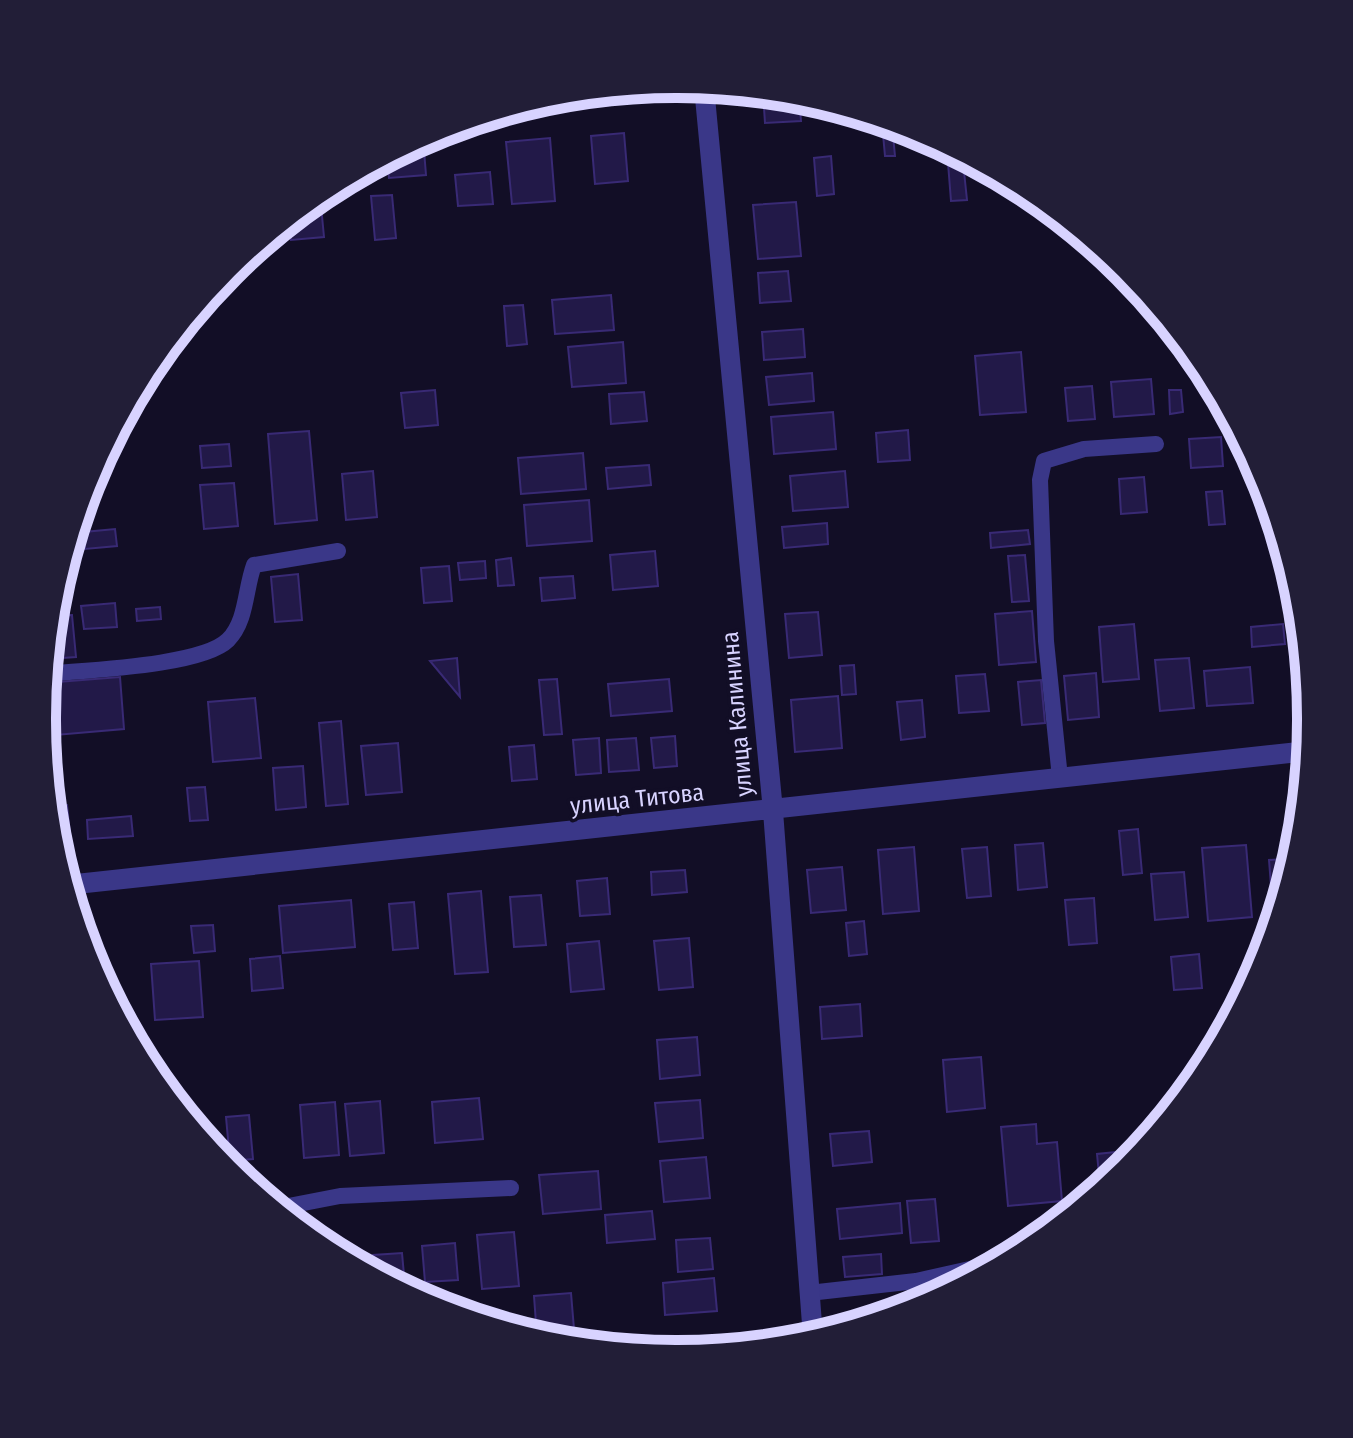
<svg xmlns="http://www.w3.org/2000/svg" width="1353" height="1438" viewBox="0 0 1353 1438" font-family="'Fira Sans Condensed',sans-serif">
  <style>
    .building { fill: #221948; stroke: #392a75; stroke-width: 2 }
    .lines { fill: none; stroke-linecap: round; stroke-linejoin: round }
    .service { stroke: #3a3788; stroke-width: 16 }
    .minor { stroke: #3a3788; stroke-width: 20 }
    .labels { text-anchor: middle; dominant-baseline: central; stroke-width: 7; stroke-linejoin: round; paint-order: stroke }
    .street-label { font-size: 24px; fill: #d8d3ff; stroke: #120e26 }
    .rim { fill: none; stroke: #d8d3ff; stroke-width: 10 }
  </style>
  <rect width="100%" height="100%" fill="#120e26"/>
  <!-- building -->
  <path class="building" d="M763 93 799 97 801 121 765 123Z
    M820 103 859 114 822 117Z
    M882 123 892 125 895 156H885Z
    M624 133 628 181 595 184 591 136Z
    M423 138 426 175 389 178 387 158Z
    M550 138 555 201 512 204 506 142Z
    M831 156 834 194 817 196 814 158Z
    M963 162 967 200 951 201 948 163Z
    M490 172 493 204 458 206 455 175Z
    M320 195 324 237 291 240 289 220Z
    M392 195 396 238 375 240 371 196Z
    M796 202 801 256 758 259 753 205Z
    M788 271 791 301 760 303 758 273Z
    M611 295 614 330 555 334 552 300Z
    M523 305 527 344 507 346 504 306Z
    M803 329 805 357 764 360 762 332Z
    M623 342 626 383 572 387 568 347Z
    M1021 352 1026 412 980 415 975 356Z
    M812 373 814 401 769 405 766 377Z
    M1151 379 1154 414 1114 417 1111 382Z
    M1092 386 1095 419 1068 421 1065 388Z
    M435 390 438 425 405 428 401 393Z
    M1169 390H1181L1183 412 1170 414Z
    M644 392 647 421 611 424 609 394Z
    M833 412 836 449 774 454 771 417Z
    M908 430 910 460 878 462 876 433Z
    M309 431 317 520 275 524 268 434Z
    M1221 437 1223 466 1191 468 1189 439Z
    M229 444 231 466 202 468 200 446Z
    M583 453 586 489 521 494 518 458Z
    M649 465 651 485 608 489 606 468Z
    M373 471 377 517 346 520 342 474Z
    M845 471 848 507 793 511 790 476Z
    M1144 477 1147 512 1121 514 1119 479Z
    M234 483 238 526 204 529 200 485Z
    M1222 491 1225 524 1209 525 1206 492Z
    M589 500 592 541 527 546 524 505Z
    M827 523 828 544 784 548 782 527Z
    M115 529 117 546 85 549 84 532Z
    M1028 530 1030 544 991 548 990 533Z
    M655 551 658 586 613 590 610 555Z
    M1025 555 1029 601 1012 602 1008 556Z
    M511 558 514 585 498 586 496 560Z
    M65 560 69 604 53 605 54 595Z
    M485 561 486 578 460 580 458 563Z
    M449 566 452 601 424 603 421 568Z
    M298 574 302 620 275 622 271 577Z
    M573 576 575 598 542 601 540 578Z
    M115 603 117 627 84 629 81 606Z
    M160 607 161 619 137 621 136 609Z
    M1032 611 1036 662 999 665 995 614Z
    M818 612 822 655 789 658 785 614Z
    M72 615 76 657 48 659 52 616Z
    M1134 624 1139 679 1103 682 1099 627Z
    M1283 624 1285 644 1252 647 1251 627Z
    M1304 650 1309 699 1297 700 1293 651Z
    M457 658 460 697 430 661Z
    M1189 658 1194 708 1160 711 1155 660Z
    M854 665 856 694 842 695 840 666Z
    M1250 667 1253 703 1207 706 1204 671Z
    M1096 673 1099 717 1068 720 1064 676Z
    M985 674 989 711 959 713 956 676Z
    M120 677 124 729 44 736 45 683Z
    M557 679 562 734 544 735 539 680Z
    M669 679 672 711 611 716 608 684Z
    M1041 680 1045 723 1022 725 1018 682Z
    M838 696 842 748 795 752 791 700Z
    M255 698 261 758 213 762 208 702Z
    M922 700 925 737 901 740 897 702Z
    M341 721 348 804 326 806 319 723Z
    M675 736 677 766 654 768 651 738Z
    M599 738 601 773 576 775 573 740Z
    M636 738 639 770 609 772 607 740Z
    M398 743 402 792 366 795 361 746Z
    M534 745 537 779 512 781 509 747Z
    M303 766 306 807 276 810 273 768Z
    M205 787 208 820 190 821 187 788Z
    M67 805 70 834 53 835 51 807Z
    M131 816 133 836 88 839 87 820Z
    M1138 829 1142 873 1123 875 1119 831Z
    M1043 843 1047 887 1018 890 1015 845Z
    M1246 845 1252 917 1208 921 1202 848Z
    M914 847 919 911 883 914 878 850Z
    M987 847 991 896 967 898 962 849Z
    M1294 858 1278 912H1273L1269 860Z
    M842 867 846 910 811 913 807 870Z
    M685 870 687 892 652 895 651 872Z
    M1184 872 1188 917 1155 920 1151 874Z
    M607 878 610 914 580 916 577 881Z
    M481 891 488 972 455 974 448 894Z
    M541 895 546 945 514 947 510 897Z
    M1094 898 1097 943 1069 945 1065 900Z
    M351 900 355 947 283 953 279 906Z
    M414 902 418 948 393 950 389 904Z
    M864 921 867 954 849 956 846 923Z
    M213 925 215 951 194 953 191 926Z
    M689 938 693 987 659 990 654 941Z
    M599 941 604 989 571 992 567 944Z
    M1199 954 1202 988 1174 990 1171 957Z
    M280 956 283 988 252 991 250 959Z
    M199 961 203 1017 155 1020 151 964Z
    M860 1004 862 1036 822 1039 820 1007Z
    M697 1037 700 1075 660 1079 657 1040Z
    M981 1057 985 1108 947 1112 943 1060Z
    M479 1098 483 1139 435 1143 432 1102Z
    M700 1100 703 1138 659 1142 655 1103Z
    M380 1101 384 1153 350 1156 345 1104Z
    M335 1102 339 1155 304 1158 300 1105Z
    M249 1115 253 1159 230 1161 226 1117Z
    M1036 1124 1037 1144 1057 1142 1062 1201 1008 1206 1001 1127Z
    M869 1131 872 1162 833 1166 830 1134Z
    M1125 1151 1126 1167 1100 1185 1097 1154Z
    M706 1157 710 1198 664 1202 660 1161Z
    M598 1171 601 1209 543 1214 539 1175Z
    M935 1199 939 1241 911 1243 907 1201Z
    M900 1203 902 1233 840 1239 837 1209Z
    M652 1211 655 1239 607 1243 605 1215Z
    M514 1232 519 1286 482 1289 477 1235Z
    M710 1238 713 1269 678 1272 676 1240Z
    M455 1243 458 1280 425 1282 422 1246Z
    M402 1253 405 1286 375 1274 373 1255Z
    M881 1254 882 1274 845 1277 843 1257Z
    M714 1278 717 1311 665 1315 663 1283Z
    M571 1293 575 1341 537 1337 534 1296Z"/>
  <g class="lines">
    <!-- service -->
    <path class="service" d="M46 674C85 670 202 666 228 640 247 621 245 589 254 565L338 551
      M1060 778 1046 641 1040 480 1044 461 1084 449 1156 444
      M278 1208 340 1196 511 1188
      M809 1293 916 1281 1001 1262"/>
    <!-- minor -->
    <path class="minor" d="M704 87 773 811 813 1337
      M67 885 1308 751"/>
  </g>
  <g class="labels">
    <!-- street labels -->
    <g class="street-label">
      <text transform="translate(737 714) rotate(-95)">улица Калинина</text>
      <text transform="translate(637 799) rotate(-6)">улица Титова</text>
    </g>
  </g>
  <!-- crop -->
  <path d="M0 0H1353V1438H0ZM676 98H677A620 620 0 0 1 1297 718V720A620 620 0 0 1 677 1340H676A620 620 0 0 1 56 720V718A620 620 0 0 1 676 98Z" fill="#221e37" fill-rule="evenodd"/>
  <path class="rim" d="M676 98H677A620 620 0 0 1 1297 718V720A620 620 0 0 1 677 1340H676A620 620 0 0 1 56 720V718A620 620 0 0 1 676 98Z"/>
</svg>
